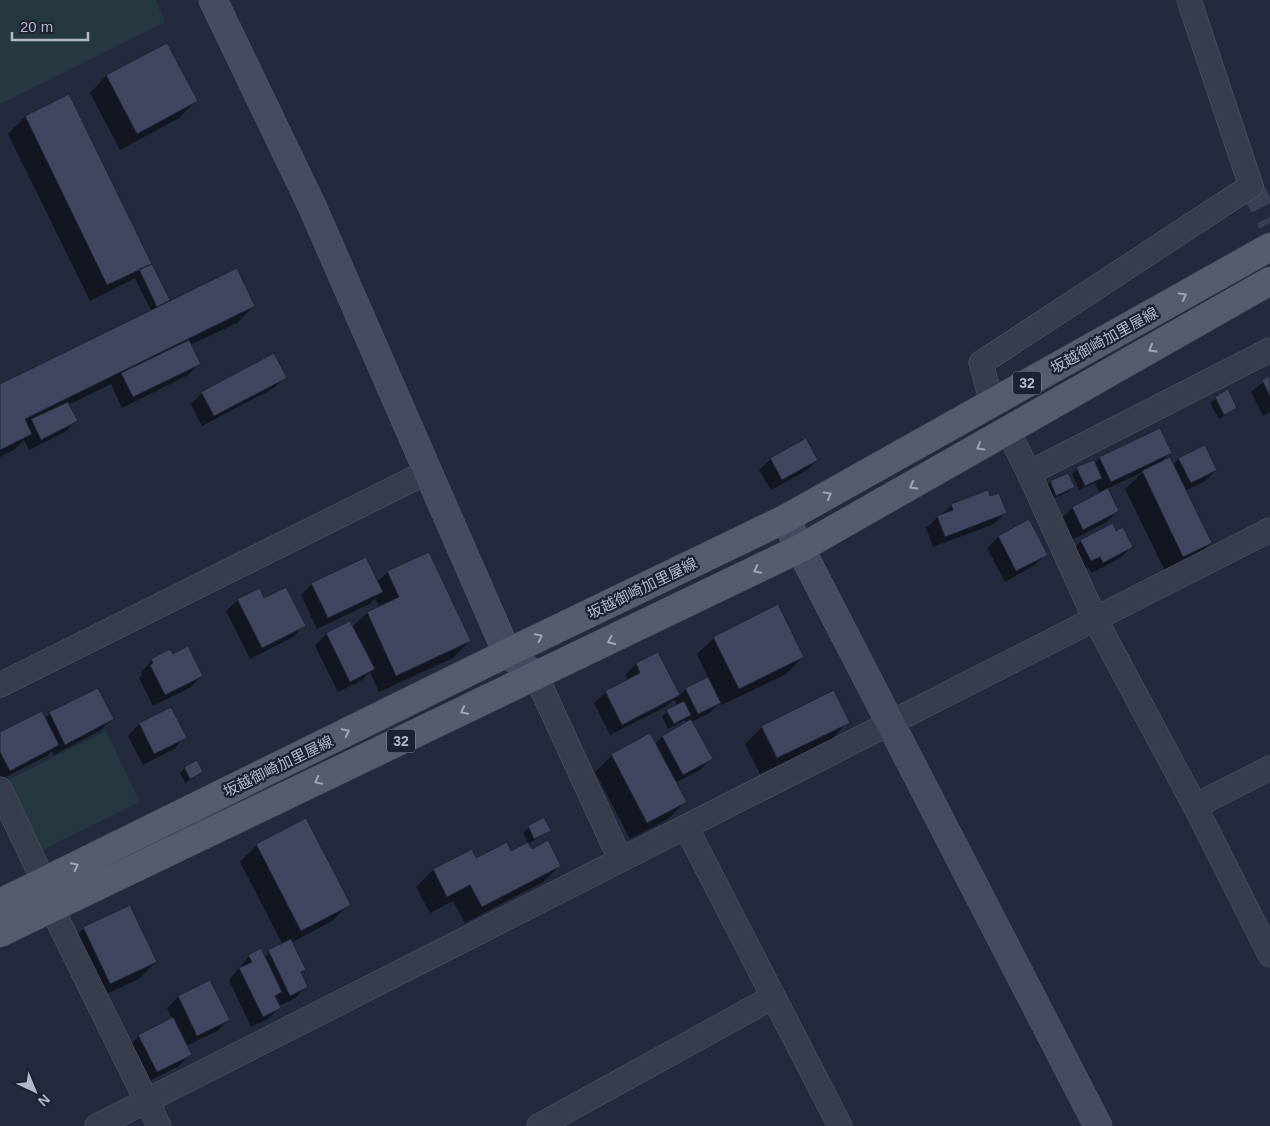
<svg xmlns="http://www.w3.org/2000/svg" width="1270" height="1126" viewBox="0 0 1270 1126" font-family="Helvetica,'Noto Sans JP',sans-serif">
  <style>
    .green { fill: #26383f }
    .shadow { fill: #0007 }
    .building { fill: #40465f; stroke: #1f2435 }
    .lines { fill: none; stroke-linecap: round; stroke-linejoin: round }
    .street-tunnel { stroke: #3a3f53; stroke-width: 24; stroke-dasharray: 24 12; stroke-linecap: butt }
    .street-casing { stroke: #535869; stroke-width: 25 }
    .secondary-casing { stroke: #535869; stroke-width: 29 }
    .primary-casing { stroke: #414657; stroke-width: 29 }
    .street { stroke: #383d4e; stroke-width: 24 }
    .secondary { stroke: #464b61; stroke-width: 28 }
    .primary { stroke: #565c6e; stroke-width: 28 }
    .oneway { stroke: #a1a6b7 }
    .labels { text-anchor: middle; dominant-baseline: central; stroke-width: 4.5; stroke-linejoin: round; paint-order: stroke }
    .shield { fill: #1d2233; stroke: #878b9c; stroke-width: 1 }
    .shield-label { font-size: 14px; font-weight: bold; fill: #b4b8c9 }
    .street-label { font-size: 15px; fill: #b4b8c9; stroke: #1d2233 }
  </style>
  <rect width="100%" height="100%" fill="#242a3e"/>
  <!-- green -->
  <path class="green" d="M0 0H155L165 22 0 104Z
    M106 731 140 802 42 850 8 780Z"/>
  <!-- shadow -->
  <path class="shadow" d="M166 45 196 101 179 118 120 150 90 93 106 76Z
    M69 96 168 300 164 304 254 306 237 323 190 345 199 364 188 375 122 408 111 384 68 405 76 421 65 432 29 450 24 440 14 450 0 457V385L151 311 135 278 90 301 8 134 25 117Z
    M285 377 274 388 202 426 191 404 202 393Z
    M1270 377V412L1263 416 1251 392Z
    M1227 391 1236 408 1219 419 1210 403Z
    M806 440 817 460 806 471 771 490 759 470 771 459Z
    M1204 446 1216 470 1205 481 1185 491 1211 543 1194 559 1166 573 1125 489 1143 472 1106 489 1118 511 1107 522 1072 540 1061 519 1072 508 1100 494 1095 483 1079 490 1072 474 1077 469 1094 464 1100 458 1170 453 1159 464 1173 465 1178 459Z
    M1068 474 1073 487 1068 492 1051 500 1045 487 1050 482Z
    M989 497 1005 513 994 524 933 547 926 528 938 517 952 505Z
    M1116 532 1132 547 1120 558 1092 573 1088 567 1080 572 1070 552 1081 541Z
    M998 537 1046 554 1035 565 1005 582 987 548Z
    M429 553 470 641 453 658 379 692 370 672 362 680 338 692 315 646 326 634 350 622 352 627 367 613 379 607 375 598 371 603 317 629 301 595 312 584 377 582 388 572Z
    M259 589 264 599 304 626 293 637 250 659 226 611 238 600Z
    M714 638 803 657 786 674 722 705 720 702 708 714 691 722 711 758 700 770 675 783 685 802 668 819 630 839 595 772 612 755 654 745 662 737 686 724 685 720 668 729 662 716 677 705 674 699 667 706 610 735 594 703 606 692 628 681 625 675 636 664 657 654 679 696 686 689 708 678 697 654Z
    M172 655 202 675 191 687 153 706 139 678 142 675 141 672 152 660Z
    M170 709 185 737 174 749 143 765 128 736 139 724Z
    M50 713 112 719 101 730 54 755 52 751 47 756 0 780V733L44 719Z
    M848 722 832 739 760 774 745 744 762 727Z
    M185 768 202 771 185 783 180 773Z
    M543 819 549 831 528 844 531 851 560 866 543 882 465 923 453 901 430 913 416 887 433 870 471 851 476 860 511 852 528 843 523 832Z
    M257 845 349 905 332 921 291 943 304 969 300 974 306 987 295 998 279 1006V1008L268 1019 251 1027 229 980 249 956 264 957 283 945 240 862Z
    M84 928 156 962 139 979 93 1000 67 945Z
    M210 981 228 1020 217 1031 186 1046 190 1055 179 1066 145 1083 128 1047 139 1036 172 1019 167 1008 178 997Z"/>
  <!-- building -->
  <path class="building" d="M167 43 198 101 137 134 106 75Z
    M69 94 152 264 107 285 25 116Z
    M152 264 170 300 157 307 139 269Z
    M237 268 255 306 25 419 32 434 0 450V384Z
    M189 340 201 364 133 397 121 373Z
    M274 353 287 378 214 416 201 392Z
    M1270 376V396L1262 380Z
    M1228 389 1237 408 1224 415 1215 397Z
    M68 402 78 421 41 440 31 419Z
    M1160 428 1172 453 1111 482 1099 457Z
    M806 438 818 460 782 480 770 458Z
    M1205 445 1217 470 1191 483 1178 458Z
    M1170 457 1212 543 1183 557 1142 471Z
    M1094 460 1102 478 1085 486 1076 467Z
    M1068 473 1075 487 1056 496 1050 481Z
    M1108 488 1119 511 1083 530 1072 507Z
    M988 490 990 496 999 493 1007 513 945 537 937 516 953 510 951 504Z
    M1029 519 1048 555 1016 571 998 536Z
    M1113 523 1116 531 1123 527 1133 547 1103 563 1100 557 1091 561 1080 540Z
    M429 552 471 641 396 676 367 612 399 597 387 571Z
    M366 557 383 592 328 618 311 583Z
    M286 587 306 626 262 648 237 599 260 588 264 598Z
    M778 604 804 657 739 689 713 637Z
    M350 621 375 669 350 682 326 633Z
    M188 646 203 676 165 695 150 665 153 663 151 659 170 649 173 654Z
    M658 652 680 695 622 725 605 691 640 673 636 663Z
    M708 677 721 703 698 714 685 688Z
    M98 688 114 719 65 745 49 712Z
    M834 690 850 723 777 758 761 726Z
    M684 701 691 715 674 724 666 710Z
    M171 707 187 738 154 754 139 723Z
    M42 711 59 745 10 771 0 752V732Z
    M691 719 713 759 683 775 662 736Z
    M650 733 687 802 647 823 611 754Z
    M197 760 203 772 190 779 184 767Z
    M544 817 551 831 534 839 528 826Z
    M306 818 351 905 301 931 256 844Z
    M548 840 561 866 482 907 470 885 447 897 433 869 472 849 476 858 507 842 511 851 528 842 532 849Z
    M130 905 157 962 110 984 83 927Z
    M291 939 306 970 301 972 308 987 290 996 268 950Z
    M261 948 282 992 275 996 281 1008 263 1017 239 968 252 962 248 955Z
    M210 980 230 1020 197 1036 178 996Z
    M173 1017 192 1055 157 1072 138 1035Z"/>
  <g class="lines">
    <!-- street-tunnel -->
    <path class="street-tunnel" d="M1251 186 1270 223"/>
    <defs>
      <path id="street" d="M1270 350 1029 473 1095 619 1195 806 1270 955
        M992 403 981 363 1251 186 1189 0
        M1008 431 1029 473
        M536 676 620 859
        M0 685 427 472
        M0 789 44 882
        M1195 806 1270 768
        M686 827 840 1126
        M52 909 159 1126
        M97 1126 1270 530
        M539 1126 773 997"/>
      <path id="secondary" d="M213 0 312 206 507 653 536 676
        M785 519 1098 1126"/>
      <path id="primary" d="M0 903 507 653 785 519 1270 247
        M0 933 801 548 1270 281"/>
    </defs>
    <!-- street casing -->
    <use href="#street" class="street-casing"/>
    <!-- secondary casing -->
    <use href="#secondary" class="secondary-casing"/>
    <!-- primary casing -->
    <use href="#primary" class="primary-casing"/>
    <!-- street -->
    <use href="#street" class="street"/>
    <!-- secondary -->
    <use href="#secondary" class="secondary"/>
    <!-- primary -->
    <use href="#primary" class="primary"/>
  </g>
  <!-- one-way arrows -->
  <defs><path id="oneway-chevron" d="M-2-3.5L2.5 0L-2 3.5" fill="none" stroke-width="1.6" stroke-linecap="round" stroke-linejoin="round" transform="scale(1.25)"/></defs>
  <g class="oneway">
    <use href="#oneway-chevron" transform="translate(1183 296) rotate(-29)"/>
    <use href="#oneway-chevron" transform="translate(1152 349) rotate(150)"/>
    <use href="#oneway-chevron" transform="translate(980 447) rotate(150)"/>
    <use href="#oneway-chevron" transform="translate(913 486) rotate(150)"/>
    <use href="#oneway-chevron" transform="translate(828 495) rotate(-29)"/>
    <use href="#oneway-chevron" transform="translate(757 570) rotate(154)"/>
    <use href="#oneway-chevron" transform="translate(539 637) rotate(-26)"/>
    <use href="#oneway-chevron" transform="translate(611 641) rotate(155)"/>
    <use href="#oneway-chevron" transform="translate(464 711) rotate(154)"/>
    <use href="#oneway-chevron" transform="translate(346 732) rotate(-26)"/>
    <use href="#oneway-chevron" transform="translate(318 781) rotate(154)"/>
    <use href="#oneway-chevron" transform="translate(75 866) rotate(-26)"/>
  </g>
  <g class="labels">
    <!-- shield labels -->
    <g class="shield">
      <rect x="1013" y="371.5" width="28" height="23" rx="4"/>
      <rect x="387" y="729.5" width="28" height="23" rx="4"/>
    </g>
    <g class="shield-label">
      <text x="1027" y="383">32</text>
      <text x="401" y="741">32</text>
    </g>
    <!-- street labels -->
    <g class="street-label">
      <text transform="translate(1104 340) rotate(-29)">坂越御崎加里屋線</text>
      <text transform="translate(642 588) rotate(-26)">坂越御崎加里屋線</text>
      <text transform="translate(278 766) rotate(-26)">坂越御崎加里屋線</text>
    </g>
  </g>
  <!-- north arrow -->
  <g transform="translate(35 1091) rotate(136)" stroke="#1d2233" stroke-width="4" paint-order="stroke">
  <path d="M0-4L9 19L0 12L-9 19Z" fill="#b4b8c9"/>
  <text y="-8" font-size="14" font-weight="bold" text-anchor="middle" fill="#b4b8c9">N</text>
  </g>
  <!-- scale -->
  <path d="M12 32v8h76v-8" fill="none" stroke="#b4b8c9" stroke-width="2.5"/>
  <text x="20" y="32" font-size="15" fill="#b4b8c9" stroke="#1d2233" stroke-width="4" paint-order="stroke">20 m</text>
</svg>
